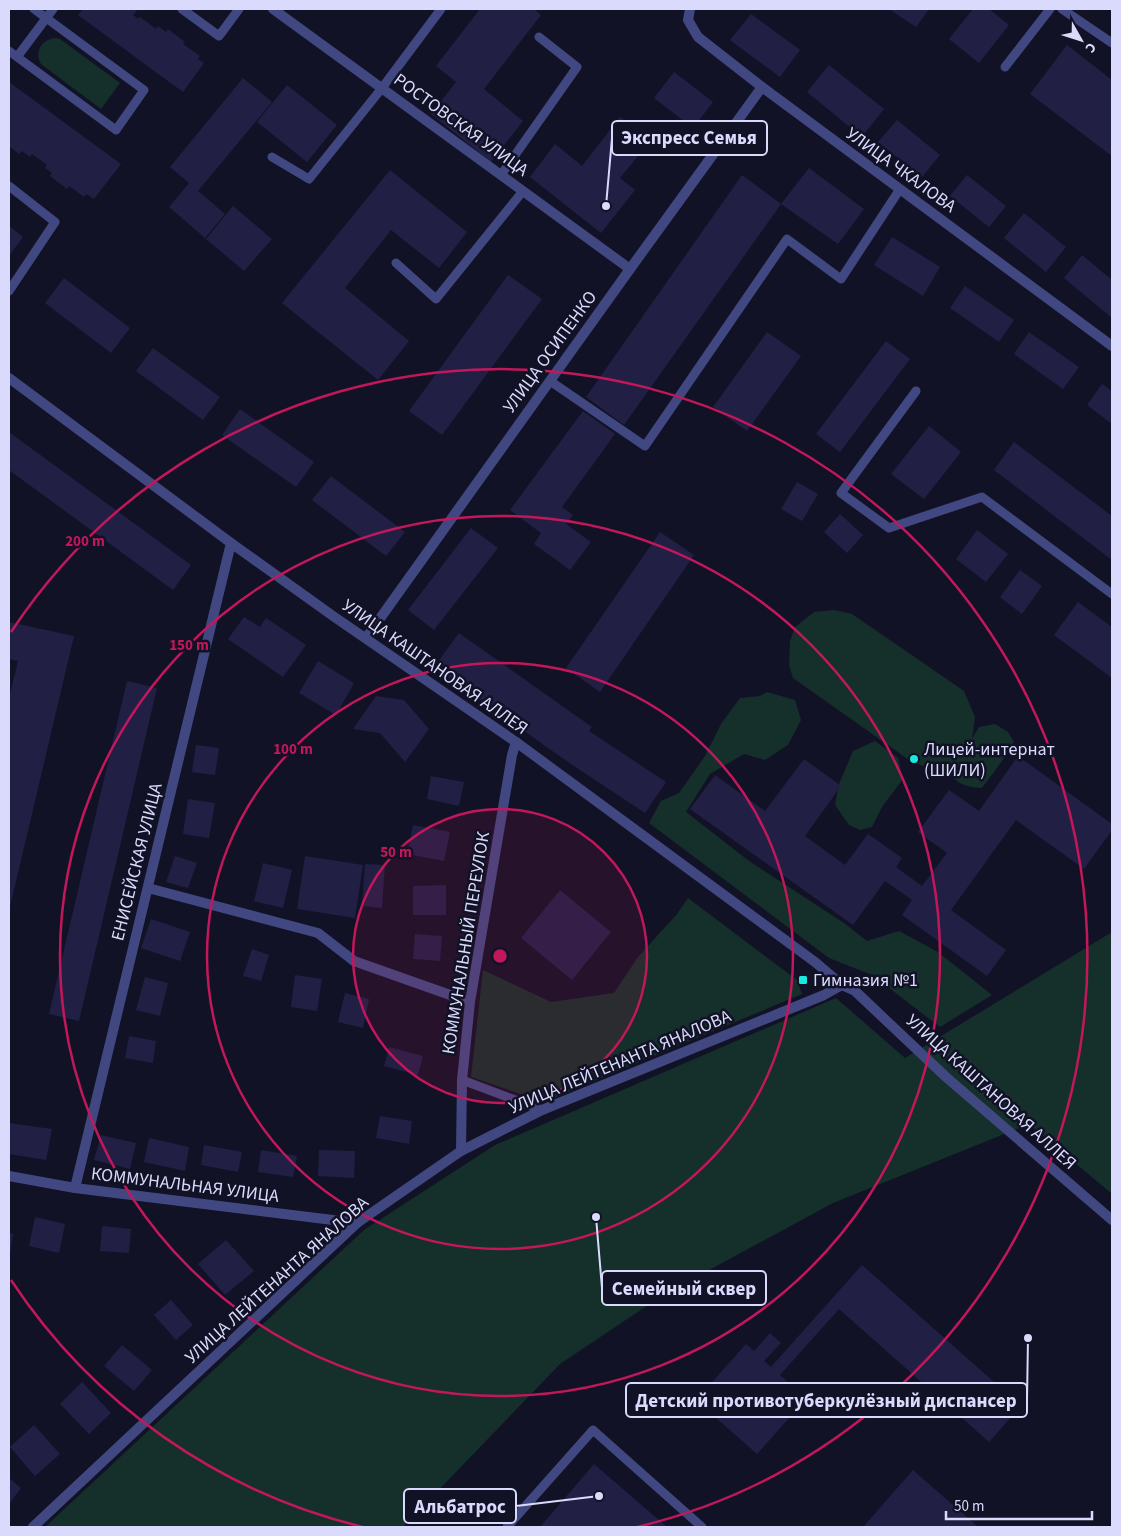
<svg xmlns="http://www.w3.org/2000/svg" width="1121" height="1536" viewBox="0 0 1121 1536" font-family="'Source Sans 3',sans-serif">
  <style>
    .green { fill: #152f2b }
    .building { fill: #221f45 }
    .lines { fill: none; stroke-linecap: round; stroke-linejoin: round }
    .service { stroke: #414881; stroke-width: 9 }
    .minor { stroke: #414881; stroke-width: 10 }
    .tertiary { stroke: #414881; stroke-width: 10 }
    .ring { fill: none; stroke: #c2185b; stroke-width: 2.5 }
    .poi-dot { fill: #17eae1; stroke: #121226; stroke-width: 2 }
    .labels { text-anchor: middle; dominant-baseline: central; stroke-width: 5; stroke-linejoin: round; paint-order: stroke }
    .street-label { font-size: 18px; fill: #dadbfc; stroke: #121226 }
    .poi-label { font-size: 18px; fill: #dadbfc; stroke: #121226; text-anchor: start }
    .centre { fill: #c2185b; stroke: #121226; stroke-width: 2.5 }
    .ring-label { font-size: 15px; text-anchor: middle; font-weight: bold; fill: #c2185b; stroke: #121226; stroke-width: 5; stroke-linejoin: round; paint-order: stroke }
    .leader { fill: none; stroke: #dadbfc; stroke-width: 2 }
    .callout-dot { fill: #dadbfc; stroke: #121226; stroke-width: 2 }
    .callout { fill: #121226; stroke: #dadbfc; stroke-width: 2 }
    .callout-label { font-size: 19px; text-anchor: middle; font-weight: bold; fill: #dadbfc }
  </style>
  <rect width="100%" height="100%" fill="#121226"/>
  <!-- green -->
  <path class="green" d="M55 38 60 39 120 83 101 109 41 64C34 52 41 40 55 38Z
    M834 610 852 614 964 691 975 717 972 739 979 727 995 724 1008 732 1014 742 1002 761 982 788C967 787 954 784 948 769L923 766 909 760 793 678 789 665 790 641 795 627 814 612Z
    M767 692 795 700 801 720 788 745 765 760 744 754 710 774 686 812 749 861 844 923 867 941 899 931 938 952 992 995 940 1027 872 975 829 958 649 823 661 801 679 793 705 756 721 724 740 698 760 696Z
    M875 741 898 758 903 779 882 807 872 827 860 830 849 825 835 805 839 784 853 751Z
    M688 898 797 980 802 994 544 1102 471 1077 483 970 551 1002 614 993 638 957 677 914Z
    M1112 932V1194L1029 1124 833 1203 663 1295 560 1364 403 1527H45L364 1230 495 1145 836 998 905 1058Z"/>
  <!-- building -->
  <path class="building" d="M83 9H138L133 15 138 19 140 17 156 29 158 26 166 32 168 29 185 42 183 44 200 56 198 59 204 63 183 92 78 15Z
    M480 9H534L541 15 484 89 523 121 491 162 431 114 456 82 436 66Z
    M889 9H929L916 27Z
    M973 9H989L1009 25 979 63 949 39Z
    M751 14 800 50 780 77 730 40Z
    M1067 45 1112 80V156L1030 94Z
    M829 65 884 109 862 137 807 92Z
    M674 72 713 102 693 128 654 98Z
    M243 78 272 102 198 191 225 214 205 238 169 207 189 183 170 167Z
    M9 82 121 164 94 199 86 194 84 197 69 186 67 189 50 176 52 173 45 168 47 165 32 154 30 157 22 151 19 154 9 146Z
    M287 85 337 125 307 162 257 122Z
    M620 117 650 141 620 178 635 190 601 233 530 177 555 144 582 166Z
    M897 120 940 155 922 177 878 142Z
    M809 168 864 209 838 244 781 204Z
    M390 170 467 232 439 268 391 230 345 288 409 341 378 380 282 303Z
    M742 175 781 204 624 425 586 397Z
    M967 175 1006 206 989 227 950 196Z
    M233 206 272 239 244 271 206 239Z
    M1024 213 1066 247 1046 272 1004 238Z
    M9 226 23 237 9 256Z
    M892 237 940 267 923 296 874 265Z
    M1082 255 1112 280V318L1064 278Z
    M508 275 542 299 442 435 409 411Z
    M64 278 130 328 111 353 45 303Z
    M965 286 1014 320 999 342 950 308Z
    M767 332 801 356 747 431 713 407Z
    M1029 332 1079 367 1063 389 1014 354Z
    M886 341 910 359 840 452 816 434Z
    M153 348 220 397 203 420 136 371Z
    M1102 384 1112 391V424L1087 405Z
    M240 409 314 462 296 487 222 435Z
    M583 411 615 434 562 507 573 515 566 524 591 542 570 570 534 544 541 533 510 510Z
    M929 426 961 452 924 499 891 474Z
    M9 432 191 565 173 590 9 470Z
    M1014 442 1112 516V560L994 470Z
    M331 476 405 532 386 556 312 500Z
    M797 482 818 494 802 521 781 509Z
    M840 514 863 535 847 553 824 532Z
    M471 528 498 548 434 630 408 610Z
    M977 530 1008 554 986 582 956 559Z
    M660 532 694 555 600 692 566 668Z
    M1020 570 1042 586 1022 614 1000 597Z
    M1078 602 1112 627V678L1054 635Z
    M244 617 260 627 266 618 306 645 283 677 228 639Z
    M9 622 74 636 9 911V698L18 661 9 659Z
    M459 633 592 727 589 731 666 782 645 813 568 762 434 667Z
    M318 661 354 683 336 715 299 693Z
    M127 681 157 688 79 1021 49 1014Z
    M376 696 404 700 429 729 405 762 380 733 353 729Z
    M196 745 219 748 215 775 192 772Z
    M1018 756 1112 824V830L1084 869 1016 820 951 910 1006 950 987 976 902 915 912 900 885 881 853 925 690 809 715 775 765 811 804 759 841 786 805 836 845 865 868 834 902 858 896 867 922 886 947 853 918 832 949 790 979 811Z
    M431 776 464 782 459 806 427 799Z
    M188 799 215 803 209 838 183 834Z
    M413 825 450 832 444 861 407 854Z
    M175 856 197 863 188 888 166 882Z
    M305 856 363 865 355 918 297 909Z
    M263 863 292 870 283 908 254 901Z
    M365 864 385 865 382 908 362 906Z
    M446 885V915H413V886Z
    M560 890 611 932 572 980 521 938Z
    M151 919 190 932 180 961 141 948Z
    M415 934 442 936 440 961 413 959Z
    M252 949 269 955 261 981 243 976Z
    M295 975 322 979 317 1011 291 1007Z
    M145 977 168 983 160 1016 136 1010Z
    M345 993 369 999 363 1028 338 1022Z
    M129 1036 156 1041 153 1063 125 1058Z
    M389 1047 423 1056 418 1075 384 1066Z
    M380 1116 412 1121 409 1144 376 1138Z
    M9 1123 52 1129 46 1160 9 1154Z
    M101 1135 136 1143 130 1169 94 1160Z
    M149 1138 189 1147 185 1171 144 1162Z
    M204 1145 242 1152 238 1172 201 1165Z
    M261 1150 297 1156 293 1177 258 1172Z
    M319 1150 355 1151 354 1178 318 1176Z
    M35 1217 65 1224 59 1253 29 1246Z
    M102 1226 131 1229 129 1253 100 1251Z
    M9 1233 13 1234 10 1253H9Z
    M226 1240 254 1271 225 1295 198 1264Z
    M862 1265 1021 1406 989 1442 839 1309 780 1375 806 1399 757 1454 696 1400 746 1344 754 1351 770 1333 781 1343 764 1361 771 1367Z
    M171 1300 193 1325 176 1340 154 1315Z
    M122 1345 152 1370 134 1391 104 1366Z
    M82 1382 111 1413 89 1434 60 1404Z
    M34 1425 60 1454 35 1476 10 1447Z
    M594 1464 667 1527H540Z
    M913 1470 978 1527H863Z
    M9 1478 21 1488 9 1504Z"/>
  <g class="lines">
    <!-- service -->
    <path class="service" d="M182 9 219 36 239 9
      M1062 9 1112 43
      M9 51 116 130 144 90 34 9
      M17 57 53 9
      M1005 67 1050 9
      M272 157 309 179 382 88 441 9
      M501 175 577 67 539 37
      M9 186 55 222 9 291
      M396 263 436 299 523 191
      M550 381 645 446 787 239 841 279 900 189
      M916 391 841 493 889 528 982 497 1112 594
      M462 1080 542 1110
      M507 1527 593 1430 702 1527"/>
    <!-- minor -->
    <path class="minor" d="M273 9 630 269
      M762 87 1112 346
      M148 888 318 933 354 961 470 1002
      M461 1151 462 1080 470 1002 512 755 516 742
      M75 1188 231 543
      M33 1527 357 1223"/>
    <!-- tertiary -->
    <path class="tertiary" d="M9 378 231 543 333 616 516 742 815 962 842 985 855 991 946 1077 1112 1220
      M366 638 630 269 762 87 698 37 688 20 690 9
      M9 1176 75 1188 357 1223 461 1151 542 1110 824 995 842 985"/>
  </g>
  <!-- distance rings -->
  <circle cx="500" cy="956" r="147" fill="#c2185b" fill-opacity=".12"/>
  <g class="ring">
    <circle cx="500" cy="956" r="147"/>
    <circle cx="500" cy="956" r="293"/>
    <circle cx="500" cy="956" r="440"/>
    <path d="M363 1527A587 587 0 0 1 11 1280M11 632A587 587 0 1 1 637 1527"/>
  </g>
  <!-- markers -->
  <g class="poi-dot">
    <circle cx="914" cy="759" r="5"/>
    <rect x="798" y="975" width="10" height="10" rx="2.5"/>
  </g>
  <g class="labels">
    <!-- street labels -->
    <g class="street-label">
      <text transform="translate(461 125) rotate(36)">РОСТОВСКАЯ УЛИЦА</text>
      <text transform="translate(901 170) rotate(36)">УЛИЦА ЧКАЛОВА</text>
      <text transform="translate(550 352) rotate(-54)">УЛИЦА ОСИПЕНКО</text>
      <text transform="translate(435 667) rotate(35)">УЛИЦА КАШТАНОВАЯ АЛЛЕЯ</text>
      <text transform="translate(137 862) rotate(-76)">ЕНИСЕЙСКАЯ УЛИЦА</text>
      <text transform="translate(466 943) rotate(-81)">КОММУНАЛЬНЫЙ ПЕРЕУЛОК</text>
      <text transform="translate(620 1062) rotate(-23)">УЛИЦА ЛЕЙТЕНАНТА ЯНАЛОВА</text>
      <text transform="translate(991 1092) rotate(42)">УЛИЦА КАШТАНОВАЯ АЛЛЕЯ</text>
      <text transform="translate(185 1185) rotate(7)">КОММУНАЛЬНАЯ УЛИЦА</text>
      <text transform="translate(277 1280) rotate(-42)">УЛИЦА ЛЕЙТЕНАНТА ЯНАЛОВА</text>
    </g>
    <!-- poi labels -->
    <g class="poi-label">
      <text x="924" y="749">Лицей-интернат<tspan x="924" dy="21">(ШИЛИ)</tspan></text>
      <text x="813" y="980">Гимназия №1</text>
    </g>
  </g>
  <circle cx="500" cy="956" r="8" class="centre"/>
  <g class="ring-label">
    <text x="85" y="546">200 m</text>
    <text x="189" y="650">150 m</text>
    <text x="293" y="754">100 m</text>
    <text x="396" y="857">50 m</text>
  </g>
  <!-- callouts -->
  <path class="leader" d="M606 206L612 138M596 1217L602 1288M1028 1338L1027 1400M599 1496L516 1506"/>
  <g class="callout-dot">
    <circle cx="606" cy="206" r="5"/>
    <circle cx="596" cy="1217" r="5"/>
    <circle cx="1028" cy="1338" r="5"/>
    <circle cx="599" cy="1496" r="5"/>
  </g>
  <g class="callout">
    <rect x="612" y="121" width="155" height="34" rx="5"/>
    <rect x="602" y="1271" width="164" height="34" rx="5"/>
    <rect x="626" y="1383" width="401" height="34" rx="5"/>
    <rect x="404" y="1489" width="112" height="34" rx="5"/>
  </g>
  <g class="callout-label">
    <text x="689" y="144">Экспресс Семья</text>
    <text x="684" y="1295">Семейный сквер</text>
    <text x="826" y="1407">Детский противотуберкулёзный диспансер</text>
    <text x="460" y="1513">Альбатрос</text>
  </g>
  <!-- border -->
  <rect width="1121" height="1536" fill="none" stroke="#dadbfc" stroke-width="20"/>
  <!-- north arrow -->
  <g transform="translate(1081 40) rotate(129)" stroke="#121226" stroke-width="4" paint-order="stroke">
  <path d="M0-4L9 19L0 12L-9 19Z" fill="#dadbfc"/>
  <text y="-8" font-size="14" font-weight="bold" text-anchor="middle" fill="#dadbfc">С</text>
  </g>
  <!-- scale -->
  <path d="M946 1511v8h146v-8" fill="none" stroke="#dadbfc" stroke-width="2.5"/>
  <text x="954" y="1511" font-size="15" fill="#dadbfc" stroke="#121226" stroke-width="4" paint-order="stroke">50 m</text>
</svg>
